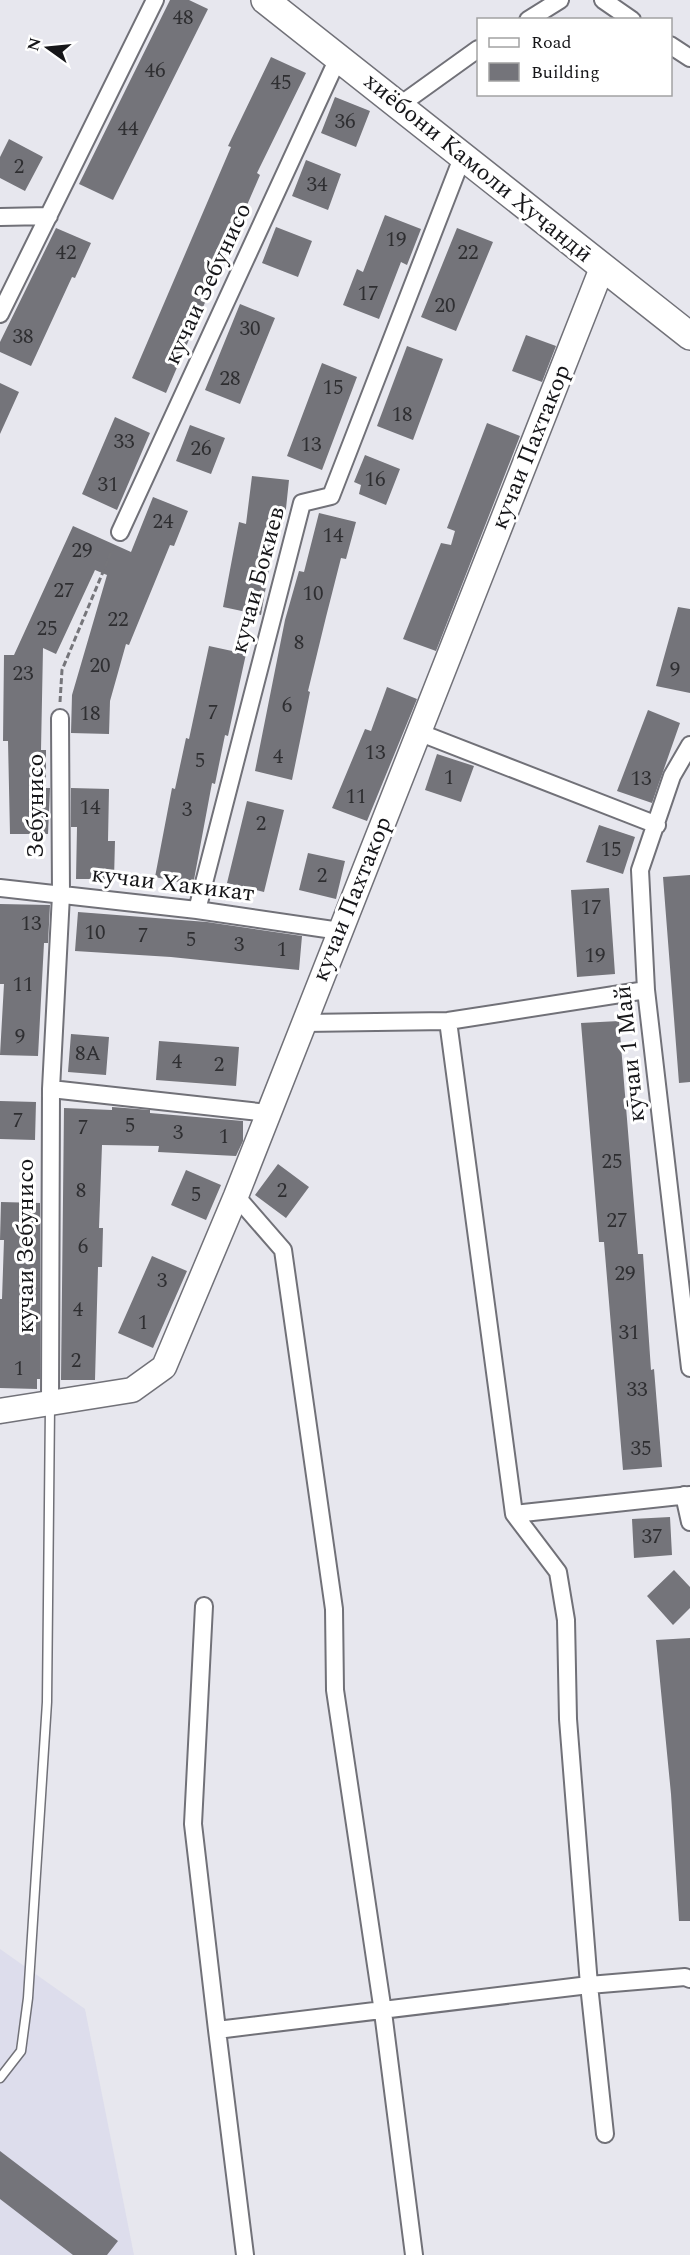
<svg xmlns="http://www.w3.org/2000/svg" width="690" height="2255" viewBox="0 0 690 2255" font-family="Spectral,serif">
  <style>
    .built { fill: #ddddec }
    .building { fill: #74747a }
    .lines { fill: none; stroke-linecap: round; stroke-linejoin: round }
    .service-casing { stroke: #717178; stroke-width: 11 }
    .minor-casing { stroke: #717178; stroke-width: 20 }
    .secondary-casing { stroke: #717178; stroke-width: 27 }
    .primary-casing { stroke: #717178; stroke-width: 30 }
    .path { stroke: #75757a; stroke-width: 3; stroke-dasharray: 6 3; stroke-linecap: butt }
    .service { stroke: #fff; stroke-width: 8 }
    .minor { stroke: #fff; stroke-width: 16 }
    .secondary { stroke: #fff; stroke-width: 24 }
    .primary { stroke: #fff; stroke-width: 27 }
    .labels { text-anchor: middle; dominant-baseline: central; stroke-width: 6; stroke-linejoin: round; paint-order: stroke }
    .number-label { font-size: 21px; fill: #2e2e31 }
    .street-label { font-size: 24px; fill: #161619; stroke: #fff }
  </style>
  <rect width="100%" height="100%" fill="#e7e7ee"/>
  <!-- built -->
  <path class="built" d="M0 1949 85 2009 134 2255H0Z"/>
  <!-- building -->
  <path class="building" d="M170 0H189L208 9 113 200 79 184Z
    M271 57 306 73 257 173 260 175 166 393 132 378 231 147 228 146Z
    M335 97 370 111 356 147 321 133Z
    M9 139 43 157 25 191 0 178V157Z
    M306 160 341 174 328 210 292 196Z
    M385 215 421 229 407 265 401 262 379 319 343 305 357 269 363 272Z
    M276 227 312 241 298 277 262 263Z
    M56 228 91 243 75 278 72 277 31 366 0 352V342Z
    M457 228 493 242 456 331 421 317Z
    M240 304 275 318 240 404 205 390Z
    M526 335 556 346 542 382 512 371Z
    M407 346 443 359 413 440 377 426Z
    M322 363 357 377 322 470 287 456Z
    M0 383 19 392 0 434Z
    M115 417 150 433 117 510 82 494Z
    M487 423 520 436 436 651 403 639 441 543 451 545 455 531 447 528Z
    M190 425 225 438 211 474 176 461Z
    M365 455 400 469 386 505 359 494 361 485 354 482Z
    M252 476 289 480 285 518 278 517 261 615 223 607 239 522 246 524Z
    M153 497 188 511 174 546 170 545 129 645 126 644 110 701 109 734 71 733 72 695 107 575 95 570 56 654 43 648 41 750H46V788H50L48 834H10L8 741H3L4 655H14L73 526 131 552Z
    M319 513 356 522 346 559 341 558 326 617 308 691 310 692 292 780 255 771 285 620 299 571 304 572Z
    M678 607 690 609V693L656 686Z
    M209 646 246 654 228 736 225 735 215 784 212 783 193 885 155 877 172 788 175 789 186 738 189 739Z
    M387 687 417 699 367 821 332 808 365 729 371 731Z
    M648 710 680 723 652 803 617 791Z
    M437 754 474 766 461 802 425 790Z
    M71 788 109 789 108 841H115L114 879H76L77 827H71Z
    M247 801 284 810 264 892 227 883Z
    M599 825 635 837 623 874 586 862Z
    M308 853 345 861 336 899 299 890Z
    M690 875V1082L679 1083 663 877Z
    M609 888 615 974 577 977 571 890Z
    M0 904 50 905 48 943H44L38 1056 0 1055 4 984H0Z
    M78 912 207 922 302 936 299 970 171 957 75 951Z
    M619 1021 638 1254H643L651 1370 654 1369 662 1467 623 1470 604 1242H599L581 1023Z
    M71 1034 109 1037 106 1075 68 1072Z
    M159 1041 239 1047 236 1086 156 1080Z
    M0 1101 36 1102 35 1140 0 1139Z
    M112 1107 150 1110V1113L243 1121V1141L236 1156 158 1152 159 1146 102 1145 99 1228H103L102 1267H98L95 1380H61L64 1108 112 1110Z
    M278 1164 309 1187 286 1218 255 1195Z
    M186 1170 221 1185 206 1220 171 1205Z
    M1 1202 40 1203V1379H37V1389L0 1388V1299H2L4 1240H0Z
    M152 1256 187 1271 153 1348 118 1333Z
    M670 1517 672 1555 634 1558 632 1519Z
    M674 1570 690 1587V1608L673 1625 647 1596Z
    M690 1638V1921H679L671 1794 656 1640Z
    M0 2151 118 2241 107 2255H73L0 2199Z"/>
  <g class="lines">
    <defs>
      <path id="service" d="M0 2078 21 2051 28 1998 47 1702 50 1406"/>
      <path id="minor" d="M603 0 632 20
        M528 20 560 0
        M670 45 690 58
        M400 105 478 49
        M0 217 49 216
        M0 314 155 0
        M120 532 339 56
        M418 732 657 825
        M690 745 672 776 640 870 646 990 690 1368
        M0 888 197 910 340 931
        M197 910 302 503 331 496 462 158
        M448 1021 514 1514 558 1572 566 1620 568 1719 589 1985 605 2134
        M304 1023 448 1021 646 990
        M51 1089 268 1113
        M236 1196 283 1250 334 1609 335 1690 383 2012 414 2255
        M50 1405 51 1089 61 895 60 718
        M684 1495 690 1522
        M514 1514 690 1495
        M204 1606 193 1824 217 2030 589 1985 685 1977 690 1979
        M217 2030 245 2255"/>
      <path id="secondary" d="M0 1411 132 1390 164 1367 236 1196 602 268"/>
      <path id="primary" d="M265 0 690 336"/>
    </defs>
    <!-- service casing -->
    <use href="#service" class="service-casing"/>
    <!-- minor casing -->
    <use href="#minor" class="minor-casing"/>
    <!-- secondary casing -->
    <use href="#secondary" class="secondary-casing"/>
    <!-- primary casing -->
    <use href="#primary" class="primary-casing"/>
    <!-- path -->
    <path class="path" d="M60 702 62 670 113 548"/>
    <!-- service -->
    <use href="#service" class="service"/>
    <!-- minor -->
    <use href="#minor" class="minor"/>
    <!-- secondary -->
    <use href="#secondary" class="secondary"/>
    <!-- primary -->
    <use href="#primary" class="primary"/>
  </g>
  <g class="labels">
    <!-- number labels -->
    <g class="number-label">
      <text x="183" y="18">48</text>
      <text x="155" y="71">46</text>
      <text x="281" y="83">45</text>
      <text x="345" y="122">36</text>
      <text x="128" y="129">44</text>
      <text x="19" y="167">2</text>
      <text x="317" y="185">34</text>
      <text x="396" y="240">19</text>
      <text x="66" y="253">42</text>
      <text x="468" y="253">22</text>
      <text x="368" y="294">17</text>
      <text x="445" y="306">20</text>
      <text x="250" y="329">30</text>
      <text x="23" y="337">38</text>
      <text x="230" y="379">28</text>
      <text x="333" y="388">15</text>
      <text x="402" y="415">18</text>
      <text x="124" y="442">33</text>
      <text x="311" y="445">13</text>
      <text x="201" y="449">26</text>
      <text x="375" y="480">16</text>
      <text x="108" y="485">31</text>
      <text x="163" y="522">24</text>
      <text x="333" y="536">14</text>
      <text x="82" y="551">29</text>
      <text x="64" y="591">27</text>
      <text x="313" y="594">10</text>
      <text x="118" y="620">22</text>
      <text x="47" y="629">25</text>
      <text x="299" y="643">8</text>
      <text x="100" y="666">20</text>
      <text x="675" y="670">9</text>
      <text x="23" y="674">23</text>
      <text x="287" y="706">6</text>
      <text x="213" y="713">7</text>
      <text x="90" y="714">18</text>
      <text x="375" y="753">13</text>
      <text x="278" y="757">4</text>
      <text x="200" y="761">5</text>
      <text x="449" y="778">1</text>
      <text x="641" y="779">13</text>
      <text x="356" y="797">11</text>
      <text x="90" y="808">14</text>
      <text x="187" y="810">3</text>
      <text x="261" y="824">2</text>
      <text x="611" y="850">15</text>
      <text x="322" y="876">2</text>
      <text x="591" y="908">17</text>
      <text x="31" y="924">13</text>
      <text x="95" y="933">10</text>
      <text x="143" y="936">7</text>
      <text x="191" y="940">5</text>
      <text x="239" y="945">3</text>
      <text x="282" y="950">1</text>
      <text x="595" y="956">19</text>
      <text x="23" y="985">11</text>
      <text x="20" y="1037">9</text>
      <text x="88" y="1054">8А</text>
      <text x="177" y="1062">4</text>
      <text x="219" y="1065">2</text>
      <text x="18" y="1121">7</text>
      <text x="130" y="1126">5</text>
      <text x="83" y="1128">7</text>
      <text x="178" y="1133">3</text>
      <text x="224" y="1137">1</text>
      <text x="612" y="1162">25</text>
      <text x="81" y="1191">8</text>
      <text x="282" y="1191">2</text>
      <text x="196" y="1195">5</text>
      <text x="617" y="1221">27</text>
      <text x="83" y="1247">6</text>
      <text x="625" y="1274">29</text>
      <text x="162" y="1281">3</text>
      <text x="78" y="1310">4</text>
      <text x="143" y="1323">1</text>
      <text x="629" y="1333">31</text>
      <text x="76" y="1361">2</text>
      <text x="19" y="1369">1</text>
      <text x="637" y="1390">33</text>
      <text x="641" y="1449">35</text>
      <text x="652" y="1537">37</text>
    </g>
    <!-- street labels -->
    <g class="street-label">
      <text transform="translate(478 168) rotate(39)">хиёбони Камоли Хуҷандӣ</text>
      <text transform="translate(208 284) rotate(-65)">кучаи Зебунисо</text>
      <text transform="translate(531 447) rotate(-68)">кучаи Пахтакор</text>
      <text transform="translate(258 580) rotate(-75)">кучаи Бокиев</text>
      <text transform="translate(36 806) rotate(-90)">Зебунисо</text>
      <text transform="translate(173 884) rotate(7)">кучаи Хакикат</text>
      <text transform="translate(352 899) rotate(-68)">кучаи Пахтакор</text>
      <text transform="translate(630 1054) rotate(-96)">кӯчаи 1 Май</text>
      <text transform="translate(26 1246) rotate(-90)">кучаи Зебунисо</text>
    </g>
  </g>
  <!-- legend -->
  <rect x="477" y="18" width="195" height="78" fill="#ffffff" stroke="#a2a2a3" stroke-width="1.5"/>
  <rect x="489" y="38" width="30" height="9" fill="#ffffff" stroke="#a2a2a3" stroke-width="1.5"/>
  <text x="531" y="48" font-size="18" fill="#161619">Road</text>
  <rect x="489" y="63" width="30" height="18" fill="#74747a" stroke="#a2a2a3" stroke-width="1.5"/>
  <text x="531" y="78" font-size="18" fill="#161619">Building</text>
  <!-- north arrow -->
  <g transform="translate(48 48) rotate(285)" stroke="#ffffff" stroke-width="4.5" paint-order="stroke">
  <path d="M0-4.5L10 22L0 15L-10 22Z" fill="#161619"/>
  <text y="-9" font-size="16" font-weight="bold" text-anchor="middle" fill="#161619">N</text>
  </g>
</svg>
